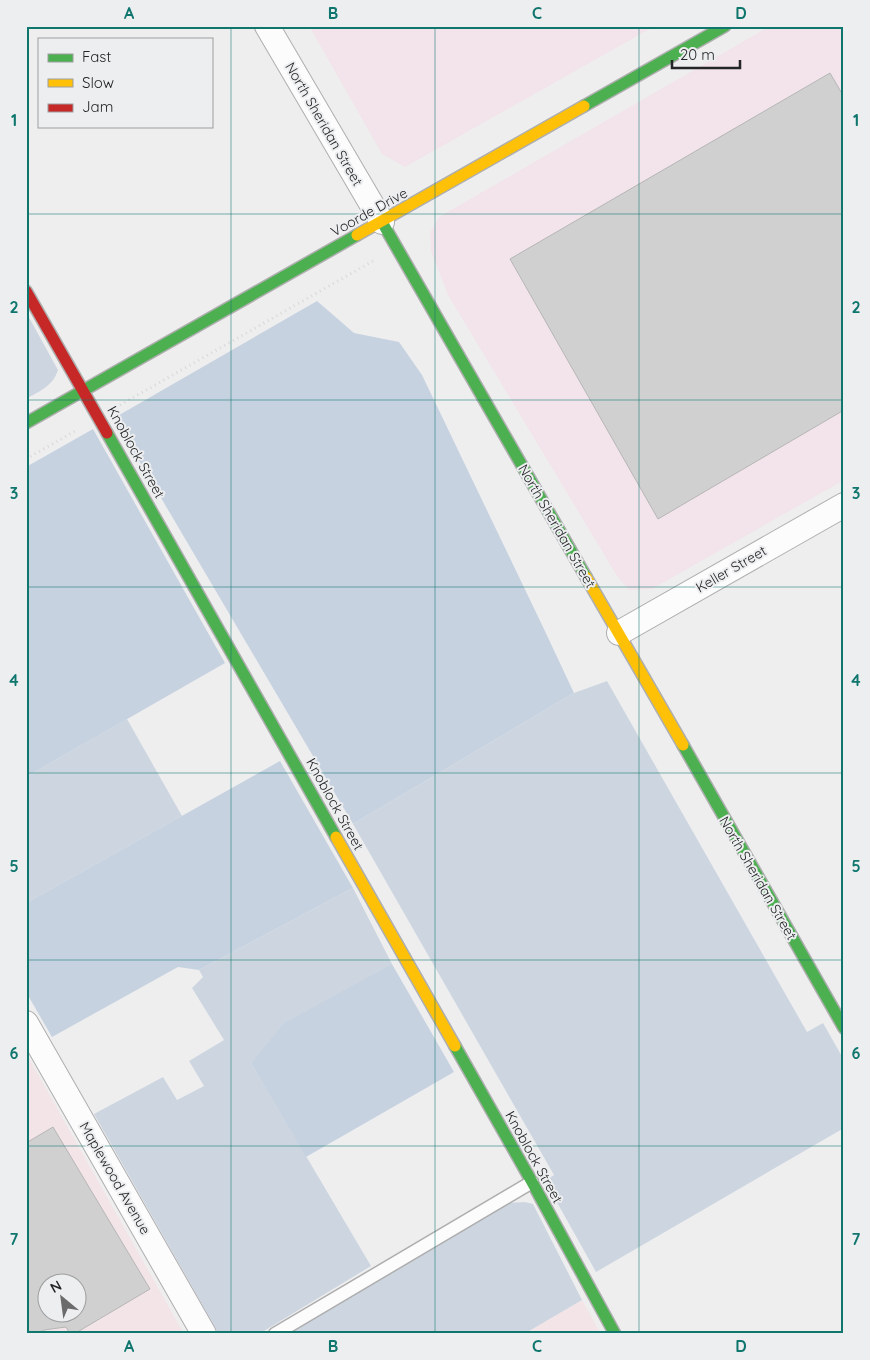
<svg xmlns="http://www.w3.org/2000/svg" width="870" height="1360" viewBox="0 0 870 1360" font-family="Quicksand,sans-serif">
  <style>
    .commercial { fill: #f3e4e8; fill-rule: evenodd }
    .industrial { fill: #f2e4ea }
    .green { fill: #cdd6e0 }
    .forest { fill: #c7d2e1 }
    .building { fill: #d0d0d0; stroke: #b6b6b6; fill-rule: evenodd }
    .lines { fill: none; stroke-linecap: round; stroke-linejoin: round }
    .lane-casing { stroke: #aeaeaf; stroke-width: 15 }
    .street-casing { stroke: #aeaeaf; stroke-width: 26 }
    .fast-casing { stroke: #aeaeaf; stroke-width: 14 }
    .slow-casing { stroke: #aeaeaf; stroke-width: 14 }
    .jam-casing { stroke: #aeaeaf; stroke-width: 14 }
    .path { stroke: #d8d8d9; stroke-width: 3; stroke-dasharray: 1 4; stroke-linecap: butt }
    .lane { stroke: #fcfcfd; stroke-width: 12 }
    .street { stroke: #fcfcfd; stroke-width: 24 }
    .fast { stroke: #4caf50; stroke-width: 11 }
    .slow { stroke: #ffc107; stroke-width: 11 }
    .jam { stroke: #c62828; stroke-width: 11 }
    .grid { fill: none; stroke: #0f766e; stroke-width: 1; stroke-opacity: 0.55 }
    .labels { text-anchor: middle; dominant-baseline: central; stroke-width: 4; stroke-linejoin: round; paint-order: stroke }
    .street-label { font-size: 14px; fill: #242526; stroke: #edeef0 }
    .neatline { fill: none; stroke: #0f766e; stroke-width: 2 }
    .grid-label { font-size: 16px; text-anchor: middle; font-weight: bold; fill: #0f766e }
  </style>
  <rect width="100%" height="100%" fill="#eeeeef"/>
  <!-- commercial -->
  <path class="commercial" d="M26 1053 184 1334H26ZM48 1282H78V1312H48Z
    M582 1300 601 1334H524Z"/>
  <!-- industrial -->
  <path class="industrial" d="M309 26H655L405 167 382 154Z
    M770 26H844V480L652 589 629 590 617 576 448 295 431 251 430 233 439 217Z"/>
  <!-- green -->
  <path class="green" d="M26 312 58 370C53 386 40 391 26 399Z
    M607 681 807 1032 823 1023 844 1060V1128L596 1272 545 1181 554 1175 353 824 574 693Z
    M127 719 182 816 26 903V777Z
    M353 888 392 964 251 1063 371 1266 259 1334H219L94 1114 163 1077 177 1100 204 1086 189 1061 224 1040 192 988 203 977 199 970Z
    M525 1202 533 1204 582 1300 524 1334H284L508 1203Z"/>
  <!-- forest -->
  <path class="forest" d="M317 301 354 333 399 342 422 375 543 627 574 693 353 824 114 418Z
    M93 429 225 663 26 777V467Z
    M280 761 353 888 199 970 178 967 52 1037 26 992V903Z
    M392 964 454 1072 306 1157 251 1063 284 1023Z"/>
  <!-- building -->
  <path class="building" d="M830 73 844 97V410L658 519 510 259Z
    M53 1127 150 1289 74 1334H70L66 1327 44 1330 39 1334H26V1143ZM48 1282H78V1312H48Z"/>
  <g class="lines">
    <defs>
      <path id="lane" d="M275 1334 532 1182"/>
      <path id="street" d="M267 26 382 222
        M619 633 844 505
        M26 1023 204 1334"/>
      <path id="fast" d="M584 106 725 26
        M382 222 586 577
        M26 423 357 235
        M107 433 336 837
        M683 745 844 1028
        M455 1046 532 1182 615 1334"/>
      <path id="slow" d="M357 235 584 106
        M586 577 683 745
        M336 837 455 1046"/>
      <path id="jam" d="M26 291 107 433"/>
    </defs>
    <!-- lane casing -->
    <use href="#lane" class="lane-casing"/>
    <!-- street casing -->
    <use href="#street" class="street-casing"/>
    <!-- fast casing -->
    <use href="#fast" class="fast-casing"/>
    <!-- slow casing -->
    <use href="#slow" class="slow-casing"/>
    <!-- jam casing -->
    <use href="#jam" class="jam-casing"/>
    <!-- path -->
    <path class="path" d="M120 405 373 261 374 259
      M26 459 77 430"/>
    <!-- lane -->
    <use href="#lane" class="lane"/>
    <!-- street -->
    <use href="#street" class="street"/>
    <!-- fast -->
    <use href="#fast" class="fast"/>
    <!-- slow -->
    <use href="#slow" class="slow"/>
    <!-- jam -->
    <use href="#jam" class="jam"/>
  </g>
  <!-- grid -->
  <path class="grid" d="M231 26V1334M435 26V1334M639 26V1334M26 214H844M26 400H844M26 587H844M26 773H844M26 960H844M26 1146H844"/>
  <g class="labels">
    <!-- street labels -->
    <g class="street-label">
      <text transform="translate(324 124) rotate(60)">North Sheridan Street</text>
      <text transform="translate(369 212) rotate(-29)">Voorde Drive</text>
      <text transform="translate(136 452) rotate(61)">Knoblock Street</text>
      <text transform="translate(557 526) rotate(60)">North Sheridan Street</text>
      <text transform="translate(731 569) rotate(-30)">Keller Street</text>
      <text transform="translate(335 804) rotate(61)">Knoblock Street</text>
      <text transform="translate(758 878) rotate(60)">North Sheridan Street</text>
      <text transform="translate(534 1157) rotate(61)">Knoblock Street</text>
      <text transform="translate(115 1178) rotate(60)">Maplewood Avenue</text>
    </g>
  </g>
  <!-- border -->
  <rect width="870" height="1360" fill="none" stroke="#edeef0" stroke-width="55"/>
  <!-- legend -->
  <rect x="38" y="38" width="175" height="90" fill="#edeef0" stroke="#9d9e9f"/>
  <rect x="48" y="54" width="25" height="8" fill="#4caf50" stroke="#9d9e9f"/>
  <text x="82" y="62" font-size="15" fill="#242526">Fast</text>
  <rect x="48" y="79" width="25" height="8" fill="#ffc107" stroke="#9d9e9f"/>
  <text x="82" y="88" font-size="15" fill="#242526">Slow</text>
  <rect x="48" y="104" width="25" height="8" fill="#c62828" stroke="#9d9e9f"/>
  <text x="82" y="112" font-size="15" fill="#242526">Jam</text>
  <!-- north arrow -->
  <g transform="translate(62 1298) rotate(331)"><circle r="24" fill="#edeef0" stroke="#9d9e9f"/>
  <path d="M0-4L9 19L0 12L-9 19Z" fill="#6b6b6c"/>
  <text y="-8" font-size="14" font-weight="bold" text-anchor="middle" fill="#242526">N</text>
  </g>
  <!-- scale -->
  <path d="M672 60v8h68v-8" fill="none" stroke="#242526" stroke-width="2.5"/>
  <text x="680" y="60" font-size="15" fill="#242526" stroke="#edeef0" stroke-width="4" paint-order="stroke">20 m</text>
  <rect x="28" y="28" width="814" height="1304" class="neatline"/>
  <g class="grid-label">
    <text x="129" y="19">A</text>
    <text x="333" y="19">B</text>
    <text x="537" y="19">C</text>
    <text x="741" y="19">D</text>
    <text x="14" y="126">1</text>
    <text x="856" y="126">1</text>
    <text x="14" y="313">2</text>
    <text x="856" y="313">2</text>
    <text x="14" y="499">3</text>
    <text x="856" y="499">3</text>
    <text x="14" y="686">4</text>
    <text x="856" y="686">4</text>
    <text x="14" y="872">5</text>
    <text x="856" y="872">5</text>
    <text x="14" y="1059">6</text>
    <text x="856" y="1059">6</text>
    <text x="14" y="1245">7</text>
    <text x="856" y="1245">7</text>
    <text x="129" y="1352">A</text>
    <text x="333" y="1352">B</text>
    <text x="537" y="1352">C</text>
    <text x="741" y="1352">D</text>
  </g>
</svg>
